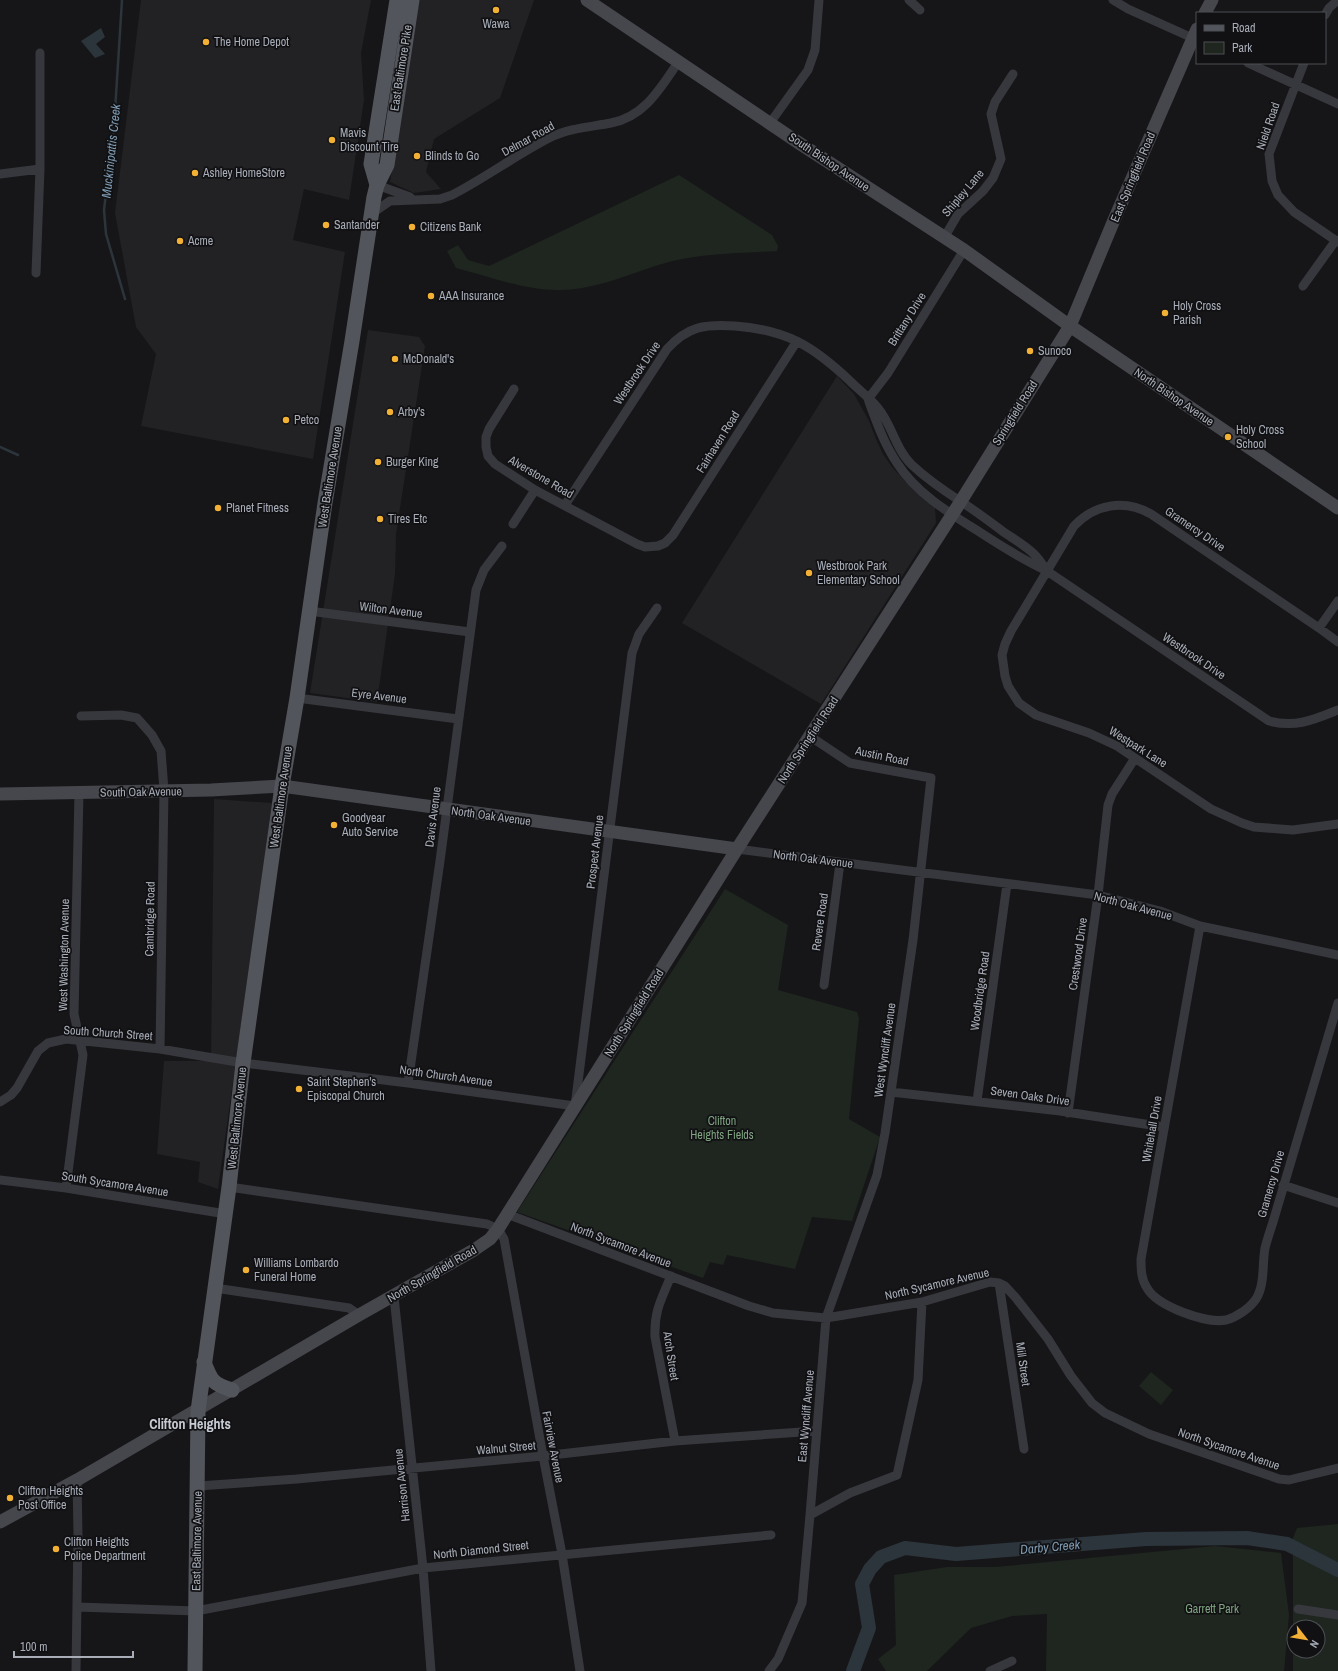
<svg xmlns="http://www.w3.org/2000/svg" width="1338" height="1671" viewBox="0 0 1338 1671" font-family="'Archivo Narrow',sans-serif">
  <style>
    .built { fill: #222225 }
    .green { fill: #1e261f; fill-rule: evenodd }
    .water { fill: #2c353c }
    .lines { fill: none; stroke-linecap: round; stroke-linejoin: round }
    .stream { stroke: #2c353c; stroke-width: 2.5 }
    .river { stroke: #2c353c; stroke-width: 14 }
    .minor { stroke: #37383d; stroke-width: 9 }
    .secondary { stroke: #45474d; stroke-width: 13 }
    .primary { stroke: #53555c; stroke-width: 15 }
    .poi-dot { fill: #f2b134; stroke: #111113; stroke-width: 1.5 }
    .labels { text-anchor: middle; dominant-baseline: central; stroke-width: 3.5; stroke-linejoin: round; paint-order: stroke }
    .poi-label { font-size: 12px; fill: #a8adb8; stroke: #111113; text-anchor: start }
    .street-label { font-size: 12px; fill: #a8adb8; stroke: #111113 }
    .park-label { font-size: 12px; fill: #7fa381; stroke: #111113 }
    .water-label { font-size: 13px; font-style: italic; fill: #7f9bb3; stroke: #111113 }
    .quarter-label { font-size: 14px; font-weight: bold; fill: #c9ccd4; stroke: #111113 }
  </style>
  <rect width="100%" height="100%" fill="#161618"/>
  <!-- built -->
  <path class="built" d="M141 0H371L361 53 364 100 349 200 304 189 293 240 345 252 313 459 141 426 156 354 136 327 115 213Z
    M419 0H534L500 98 434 139 426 172 441 189 414 193 390 182Z
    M368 330 419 337 425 346 396 534 395 574 377 702 310 693Z
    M837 376 854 394 869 421 876 439 883 454 892 467 905 481 935 508 936 523 821 704 682 623Z
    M214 799 272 803 218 1189 198 1182 200 1162 157 1154 164 1061H211Z"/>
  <!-- green -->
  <path class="green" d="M679 175 772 235 778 246 777 251C744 253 710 253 677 260 638 269 600 290 560 290 527 291 487 276 456 268L447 251 458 245 468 260 489 266Z
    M725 889 788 925 778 990 857 1012 859 1018 849 1119 880 1137 852 1221 812 1217 795 1269 727 1255 723 1265 710 1262 703 1278 517 1212Z
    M1151 1372 1173 1390 1161 1405 1139 1386Z
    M1338 1524V1671H1293V1538L1297 1528ZM1294 1627H1318V1651H1294Z
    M1215 1546 1281 1553 1289 1615 1284 1671H1046L1047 1614 1012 1616 971 1628 927 1671H886L878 1659 896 1645 894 1575 947 1567H996Z"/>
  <!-- water -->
  <path class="water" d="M101 28 105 37 96 44 105 54 95 58 81 41Z"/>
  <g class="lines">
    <!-- stream -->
    <path class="stream" d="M122 0 114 127 104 210 106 234 125 299
      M0 447 18 455"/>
    <!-- river -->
    <path class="river" d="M853 1671 869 1628 862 1584 870 1569 881 1557 905 1548 956 1554 1146 1539 1247 1538 1287 1544 1338 1570"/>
    <!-- minor -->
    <path class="minor" d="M909 0 920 10
      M1113 0 1128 9 1197 40
      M1325 15 1329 8 1338 0
      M1248 63 1338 104
      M1304 63 1269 154 1272 181 1278 195 1294 212 1338 242
      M770 123 808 70 815 50 819 0
      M0 174 40 169
      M377 185 410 197
      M371 214 390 201 440 199 452 195C485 178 516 155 549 138 569 128 590 127 611 123 645 117 661 87 679 61
      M944 238 958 214 983 191 993 178 1001 159 991 114 995 102 1013 74
      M36 273 40 169V53
      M1303 286 1336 240
      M514 389 489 429 486 437V447L488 456 495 464 535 490 637 544 645 547 658 546 665 543 673 535 797 341
      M868 399 888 373 964 250
      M869 402C877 423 884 444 897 463 916 493 949 513 978 531 1001 546 1023 560 1047 571L1269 721C1296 728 1313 720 1338 710
      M565 505 667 349C688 326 705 324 735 326 787 330 813 346 850 381 859 390 870 398 878 408 892 425 896 450 912 465 927 479 943 490 960 501 976 511 990 522 1005 533 1014 539 1026 546 1034 554 1039 559 1043 565 1047 571
      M513 524 535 490
      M309 611 470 632
      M1319 628 1338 601
      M1338 642 1319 628 1151 514C1124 499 1095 504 1074 526L1011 631 1005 644 1002 655 1005 676 1008 686 1019 703 1036 715 1089 733 1117 746 1211 809 1242 823 1254 827 1293 830 1338 824
      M297 698 458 719
      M81 716 121 715 137 718 152 735 161 751 164 790 160 1049
      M737 849 1098 895 1160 911 1200 926 1338 955
      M1200 926 1141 1259C1141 1269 1141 1279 1147 1288 1157 1306 1206 1324 1226 1320 1237 1317 1250 1308 1256 1299 1265 1285 1262 1265 1265 1248 1267 1240 1270 1231 1273 1222L1338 1003
      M824 985 840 863
      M408 1083 440 861 476 590 484 570 502 546
      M891 1092 1060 1111 1164 1127
      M977 1101 1007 884
      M0 1102 11 1095 17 1088 38 1051 48 1043 66 1039 160 1049 243 1063 408 1083 575 1106 632 653 639 634 657 608
      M1068 1113 1098 895 1108 805 1112 794 1135 758
      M0 1180 66 1188 226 1214
      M1283 1185 1338 1203
      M229 1187 487 1224 498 1229 504 1239 543 1456 562 1554 580 1671
      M66 1188 83 1055 74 1014 79 793
      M507 1214 749 1306 773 1313 826 1318 922 1302 990 1282 999 1283 1005 1286 1016 1298 1048 1339 1071 1376 1092 1403 1105 1413 1149 1434 1279 1479 1289 1480 1338 1468
      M671 1276C661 1300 654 1311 655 1337L675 1441
      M999 1283 1024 1449
      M215 1288 349 1308 359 1315
      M394 1297 423 1568 431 1671
      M198 1486 297 1479 543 1456 675 1441 816 1431
      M810 1515 826 1318 877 1175 885 1133 913 940 931 778 850 763 811 737
      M77 1607 196 1611 423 1568 771 1535
      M1298 1609 1338 1615
      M76 1671 78 1534 77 1480
      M769 1671 778 1659 802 1603 810 1515 850 1493 897 1475 918 1380 922 1302
      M990 1671 1012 1661"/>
    <!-- secondary -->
    <path class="secondary" d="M587 0 799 143 964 250 1070 326 1338 508
      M1205 13 1212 0
      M0 794 211 790 282 786 737 849
      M0 1522 77 1480 359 1315 474 1250 490 1239 498 1229 737 849 961 501 1070 326 1114 220 1197 29"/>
    <!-- primary -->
    <path class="primary" d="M377 185 371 164 397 0
      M204 1362C211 1381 213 1384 232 1390
      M195 1671 198 1411 229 1187 243 1063 282 786 297 698 325 503 352 341 374 197 377 185 387 165 412 0"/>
  </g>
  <!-- markers -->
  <g class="poi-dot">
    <circle cx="496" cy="10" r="4"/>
    <circle cx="206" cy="42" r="4"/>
    <circle cx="332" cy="140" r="4"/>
    <circle cx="417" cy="156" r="4"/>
    <circle cx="195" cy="173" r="4"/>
    <circle cx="326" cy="225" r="4"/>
    <circle cx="412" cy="227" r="4"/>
    <circle cx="180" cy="241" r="4"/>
    <circle cx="431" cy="296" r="4"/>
    <circle cx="1165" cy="313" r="4"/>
    <circle cx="1030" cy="351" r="4"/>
    <circle cx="395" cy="359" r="4"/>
    <circle cx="390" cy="412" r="4"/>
    <circle cx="286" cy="420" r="4"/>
    <circle cx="1228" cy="437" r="4"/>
    <circle cx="378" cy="462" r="4"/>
    <circle cx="218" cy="508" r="4"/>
    <circle cx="380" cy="519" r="4"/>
    <circle cx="809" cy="573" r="4"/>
    <circle cx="334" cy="825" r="4"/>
    <circle cx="299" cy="1089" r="4"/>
    <circle cx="246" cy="1270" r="4"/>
    <circle cx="10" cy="1498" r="4"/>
    <circle cx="56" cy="1549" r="4"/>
  </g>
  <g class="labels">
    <!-- poi labels -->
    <g class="poi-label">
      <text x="496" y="24" text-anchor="middle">Wawa</text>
      <text x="214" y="42">The Home Depot</text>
      <text x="340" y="133">Mavis<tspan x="340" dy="14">Discount Tire</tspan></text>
      <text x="425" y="156">Blinds to Go</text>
      <text x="203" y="173">Ashley HomeStore</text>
      <text x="334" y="225">Santander</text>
      <text x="420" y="227">Citizens Bank</text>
      <text x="188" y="241">Acme</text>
      <text x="439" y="296">AAA Insurance</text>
      <text x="1173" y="306">Holy Cross<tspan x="1173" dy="14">Parish</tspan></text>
      <text x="1038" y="351">Sunoco</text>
      <text x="403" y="359">McDonald's</text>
      <text x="398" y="412">Arby's</text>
      <text x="294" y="420">Petco</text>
      <text x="1236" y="430">Holy Cross<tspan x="1236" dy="14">School</tspan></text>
      <text x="386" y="462">Burger King</text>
      <text x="226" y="508">Planet Fitness</text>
      <text x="388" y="519">Tires Etc</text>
      <text x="817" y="566">Westbrook Park<tspan x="817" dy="14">Elementary School</tspan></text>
      <text x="342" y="818">Goodyear<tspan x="342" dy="14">Auto Service</tspan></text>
      <text x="307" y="1082">Saint Stephen's<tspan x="307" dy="14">Episcopal Church</tspan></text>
      <text x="254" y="1263">Williams Lombardo<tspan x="254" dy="14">Funeral Home</tspan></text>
      <text x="18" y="1491">Clifton Heights<tspan x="18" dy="14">Post Office</tspan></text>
      <text x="64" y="1542">Clifton Heights<tspan x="64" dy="14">Police Department</tspan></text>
    </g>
    <!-- street labels -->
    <g class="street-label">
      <text transform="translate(401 68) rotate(-81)">East Baltimore Pike</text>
      <text transform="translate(1268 126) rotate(-71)">Nield Road</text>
      <text transform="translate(528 139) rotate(-29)">Delmar Road</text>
      <text transform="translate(829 162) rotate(34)">South Bishop Avenue</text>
      <text transform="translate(1133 177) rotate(-67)">East Springfield Road</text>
      <text transform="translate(963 193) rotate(-50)">Shipley Lane</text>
      <text transform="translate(907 319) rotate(-58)">Brittany Drive</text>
      <text transform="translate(637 373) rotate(-56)">Westbrook Drive</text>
      <text transform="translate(1174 397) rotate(34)">North Bishop Avenue</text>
      <text transform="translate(1015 413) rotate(-58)">Springfield Road</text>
      <text transform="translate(718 442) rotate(-58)">Fairhaven Road</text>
      <text transform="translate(330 477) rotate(-81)">West Baltimore Avenue</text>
      <text transform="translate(541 477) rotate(30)">Alverstone Road</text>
      <text transform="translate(1195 529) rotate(34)">Gramercy Drive</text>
      <text transform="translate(391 610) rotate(7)">Wilton Avenue</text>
      <text transform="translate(1194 656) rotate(34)">Westbrook Drive</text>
      <text transform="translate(379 696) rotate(7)">Eyre Avenue</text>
      <text transform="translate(808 740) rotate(-57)">North Springfield Road</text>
      <text transform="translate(1138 747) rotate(32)">Westpark Lane</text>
      <text transform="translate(882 756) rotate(12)">Austin Road</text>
      <text transform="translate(141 792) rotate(-1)">South Oak Avenue</text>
      <text transform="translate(281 797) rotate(-82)">West Baltimore Avenue</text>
      <text transform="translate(491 816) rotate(8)">North Oak Avenue</text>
      <text transform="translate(433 817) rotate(-83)">Davis Avenue</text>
      <text transform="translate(595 852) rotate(-83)">Prospect Avenue</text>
      <text transform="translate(813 859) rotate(7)">North Oak Avenue</text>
      <text transform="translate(1133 906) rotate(15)">North Oak Avenue</text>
      <text transform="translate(150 919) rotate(-89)">Cambridge Road</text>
      <text transform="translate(820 922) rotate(-82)">Revere Road</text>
      <text transform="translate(1078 954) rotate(-82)">Crestwood Drive</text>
      <text transform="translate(64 955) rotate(-89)">West Washington Avenue</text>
      <text transform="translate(980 991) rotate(-82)">Woodbridge Road</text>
      <text transform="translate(634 1013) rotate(-58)">North Springfield Road</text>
      <text transform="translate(108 1033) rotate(4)">South Church Street</text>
      <text transform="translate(885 1050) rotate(-82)">West Wyncliff Avenue</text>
      <text transform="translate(446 1076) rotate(8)">North Church Avenue</text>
      <text transform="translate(1030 1096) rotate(8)">Seven Oaks Drive</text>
      <text transform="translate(237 1118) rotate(-84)">West Baltimore Avenue</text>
      <text transform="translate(1152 1129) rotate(-80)">Whitehall Drive</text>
      <text transform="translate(115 1184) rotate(9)">South Sycamore Avenue</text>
      <text transform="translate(1271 1184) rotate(-74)">Gramercy Drive</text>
      <text transform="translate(621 1245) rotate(21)">North Sycamore Avenue</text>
      <text transform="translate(432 1274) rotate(-30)">North Springfield Road</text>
      <text transform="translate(937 1284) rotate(-13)">North Sycamore Avenue</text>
      <text transform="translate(671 1356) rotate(81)">Arch Street</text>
      <text transform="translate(1023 1364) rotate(82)">Mill Street</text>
      <text transform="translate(806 1416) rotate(-85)">East Wyncliff Avenue</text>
      <text transform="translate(553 1447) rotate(79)">Fairview Avenue</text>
      <text transform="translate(506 1448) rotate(-5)">Walnut Street</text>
      <text transform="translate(1229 1449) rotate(19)">North Sycamore Avenue</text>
      <text transform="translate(402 1485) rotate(-96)">Harrison Avenue</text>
      <text transform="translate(197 1541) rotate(-89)">East Baltimore Avenue</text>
      <text transform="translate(481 1550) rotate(-6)">North Diamond Street</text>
    </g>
    <!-- park labels -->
    <g class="park-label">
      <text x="722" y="1121">Clifton<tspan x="722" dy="14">Heights Fields</tspan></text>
      <text x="1212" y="1609">Garrett Park</text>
    </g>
    <!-- water labels -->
    <g class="water-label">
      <text transform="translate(111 151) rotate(-84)">Muckinipattis Creek</text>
      <text transform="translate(1050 1547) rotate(-5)">Darby Creek</text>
    </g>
    <!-- quarter labels -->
    <g class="quarter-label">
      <text x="190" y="1424">Clifton Heights</text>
    </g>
  </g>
  <!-- legend -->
  <rect x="1196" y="12" width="130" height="52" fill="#111113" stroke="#4d4f55"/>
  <rect x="1204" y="25" width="20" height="6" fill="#53555c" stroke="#4d4f55"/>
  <text x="1232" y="32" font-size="12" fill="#a8adb8">Road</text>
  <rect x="1204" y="42" width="20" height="12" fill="#1e261f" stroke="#4d4f55"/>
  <text x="1232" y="52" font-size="12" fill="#a8adb8">Park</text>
  <!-- north arrow -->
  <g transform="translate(1306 1639) rotate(121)"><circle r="19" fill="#111113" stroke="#4d4f55"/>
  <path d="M0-3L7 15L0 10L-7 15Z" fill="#f2b134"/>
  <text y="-6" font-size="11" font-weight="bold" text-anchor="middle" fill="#a8adb8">N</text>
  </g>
  <!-- scale -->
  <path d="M14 1651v6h119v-6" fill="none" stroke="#a8adb8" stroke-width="2"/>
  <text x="20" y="1651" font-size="12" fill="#a8adb8" stroke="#111113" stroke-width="3" paint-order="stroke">100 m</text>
</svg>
